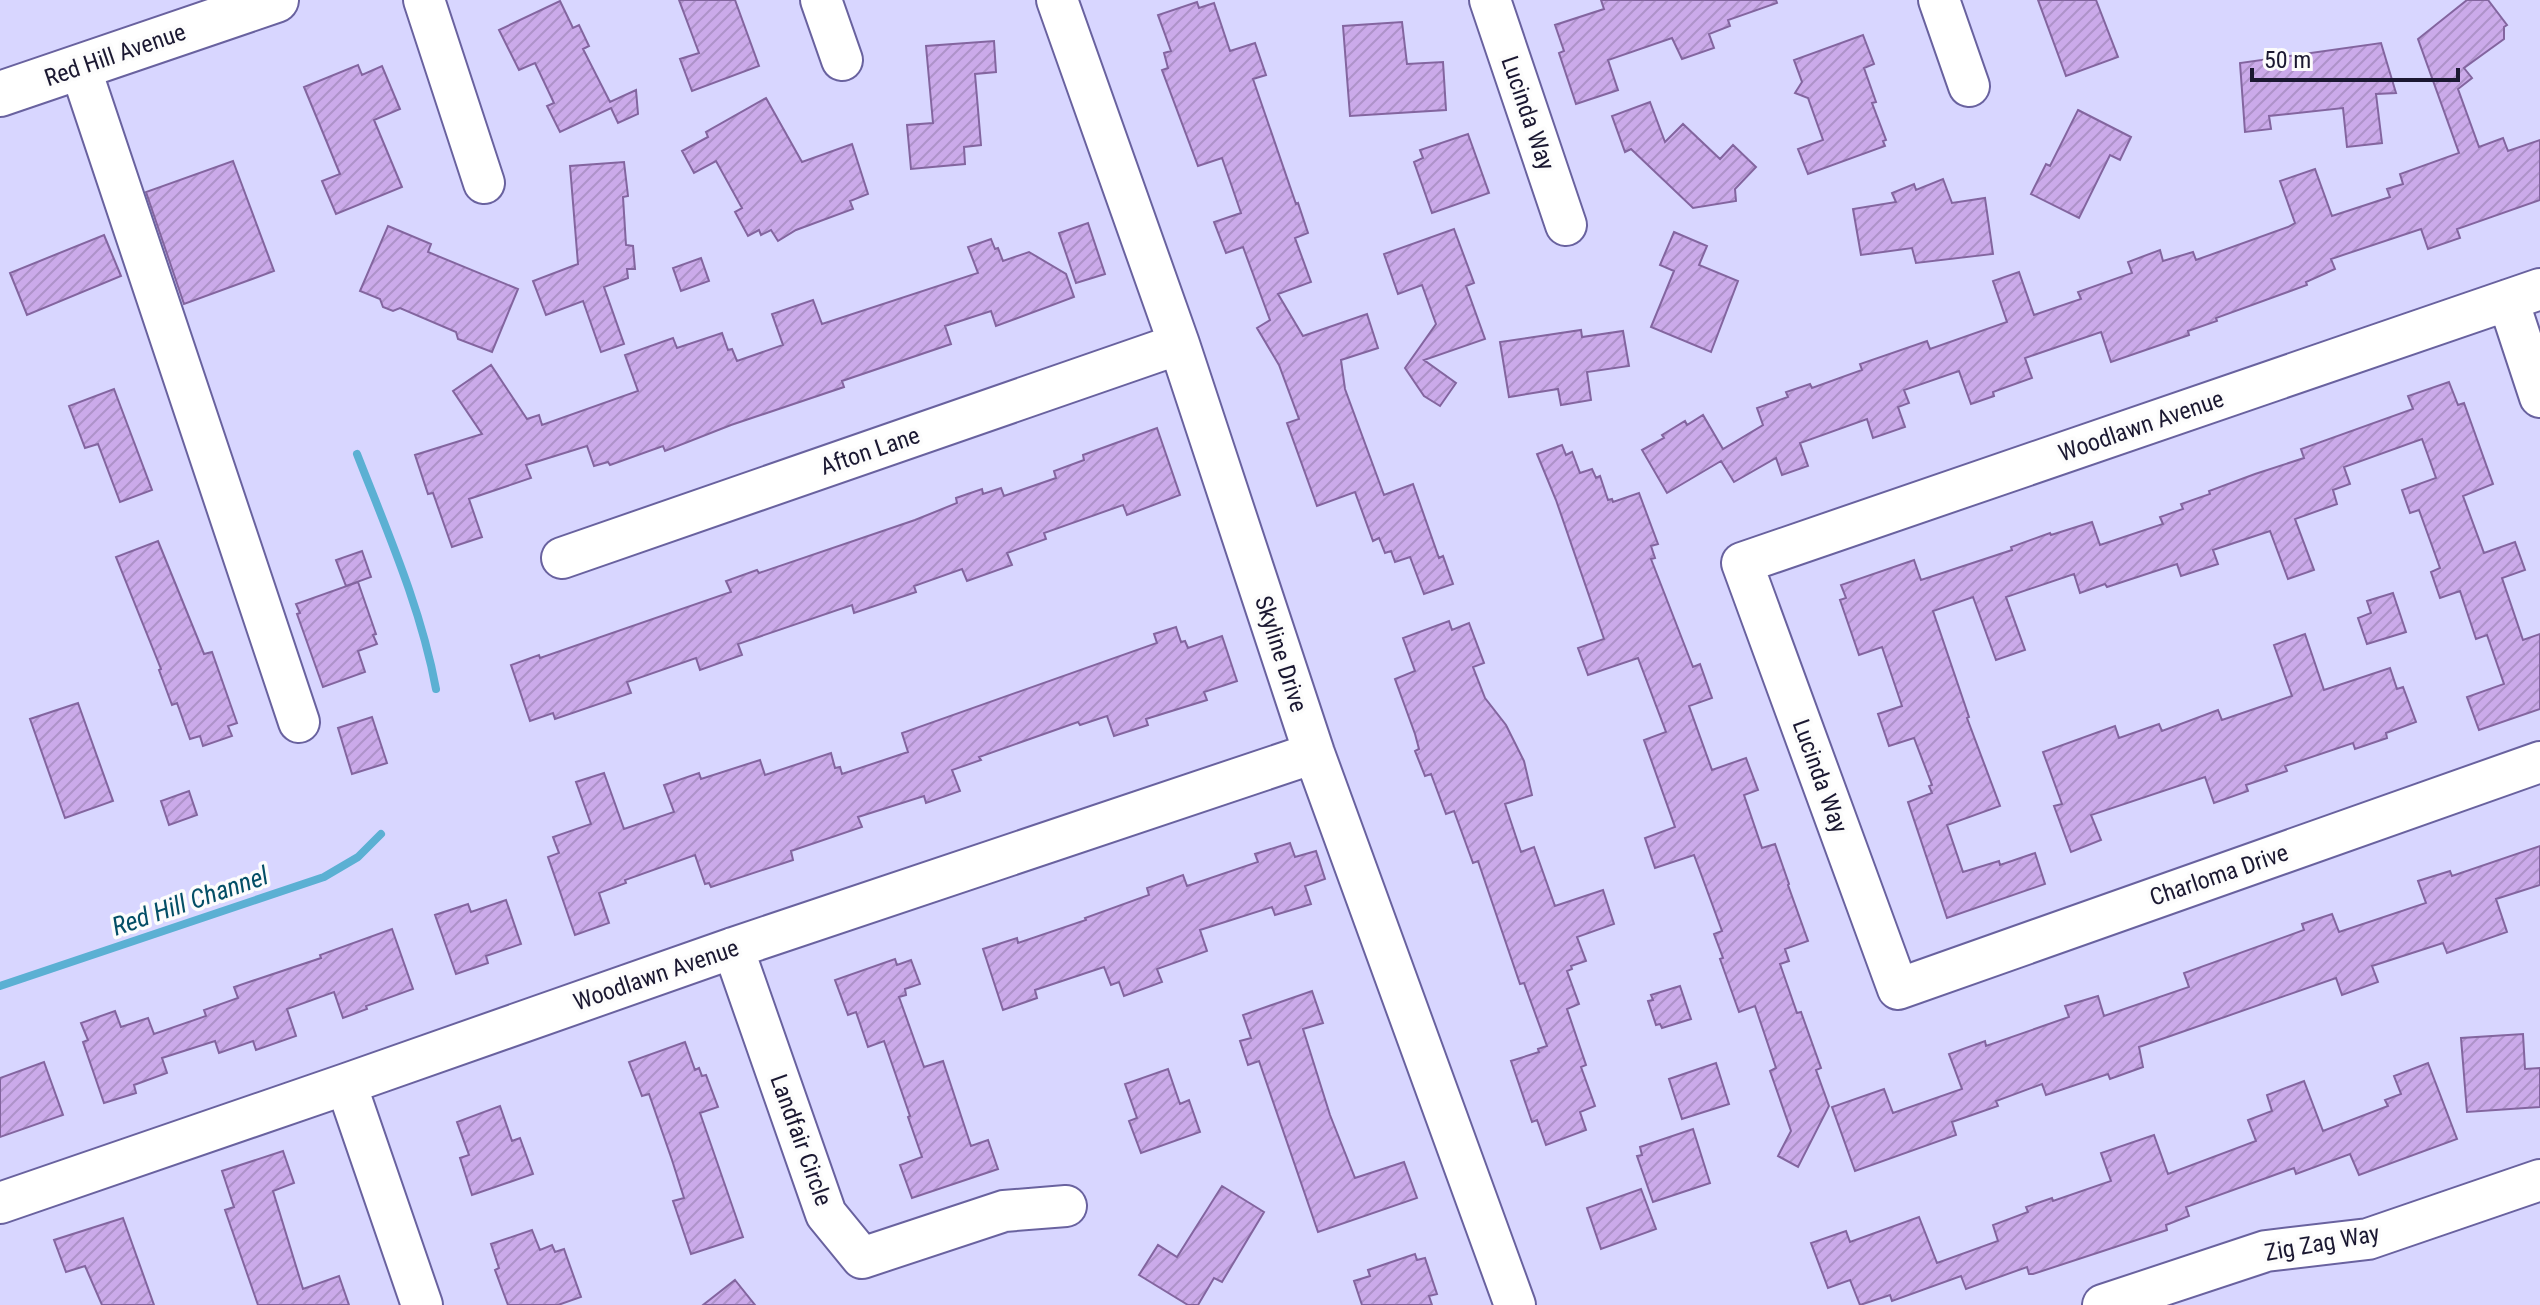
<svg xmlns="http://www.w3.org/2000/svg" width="2540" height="1305" viewBox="0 0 2540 1305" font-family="'Roboto Condensed',sans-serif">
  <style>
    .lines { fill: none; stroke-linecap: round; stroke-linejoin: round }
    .stream { stroke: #5bb0d3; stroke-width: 8 }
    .building { fill: url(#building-hatch); stroke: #83659f; stroke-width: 2 }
    .minor-casing { stroke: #69629f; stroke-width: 44 }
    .major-casing { stroke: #69629f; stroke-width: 48 }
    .minor { stroke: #fff; stroke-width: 40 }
    .major { stroke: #fff; stroke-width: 44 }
    .labels { text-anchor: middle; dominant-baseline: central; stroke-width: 7; stroke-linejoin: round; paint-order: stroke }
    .street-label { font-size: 24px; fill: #1b1831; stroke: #fcfcfc }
    .water-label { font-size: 26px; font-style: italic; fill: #034e66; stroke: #fcfcfc }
  </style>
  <defs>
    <pattern id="building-hatch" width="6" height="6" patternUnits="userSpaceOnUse" patternTransform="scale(2)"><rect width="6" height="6" fill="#cbaaea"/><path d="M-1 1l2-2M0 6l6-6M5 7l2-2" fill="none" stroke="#ae92c9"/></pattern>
  </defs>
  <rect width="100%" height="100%" fill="#d8d6ff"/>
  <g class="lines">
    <!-- stream -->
    <path class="stream" d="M357 454C387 531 421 608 436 689
      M0 986 324 877 358 857 381 834"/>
  </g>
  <!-- building -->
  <path class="building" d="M679 0H735L759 66 692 91 680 59 699 53Z
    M1601 0H1776L1777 3 1728 20 1730 26 1709 34 1714 48 1682 59 1672 38 1608 60 1618 90 1576 104 1559 53 1564 51 1555 25 1604 9Z
    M2038 0H2096L2118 57 2066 76Z
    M2467 0H2488L2507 25 2504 27V39L2464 68 2472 78 2458 89 2479 147 2503 138 2508 151 2540 140V200L2457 229 2460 238 2428 249 2421 229 2331 259 2335 269 2306 282 2307 285 2216 318 2217 321 2188 331 2189 335 2111 362 2101 332 2025 358 2032 378 2001 389 1993 392 1994 396 1971 404 1959 371 1904 390 1909 403 1898 407 1905 427 1873 438 1867 419 1800 443 1808 466 1782 475 1776 458 1734 482 1721 461 1667 493 1642 450 1664 438 1662 435 1685 421 1687 425 1703 415 1723 449 1763 425 1757 408 1788 397 1786 392 1810 384 1812 388 1862 370 1860 364 1927 341 1930 349 2007 322 1993 281 2019 272 2034 315 2081 299 2078 292 2132 273 2128 262 2160 250 2163 261 2193 252 2196 260 2288 227 2295 223 2280 181 2315 169 2332 216 2390 197 2387 189 2403 184 2400 174 2459 153 2418 39Z
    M560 1 573 28 579 25 589 46 583 49 610 102 636 90 638 114 618 123 611 108 560 132 547 106 554 103 535 63 519 70 499 30Z
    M1197 2 1199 8 1214 3 1230 51 1255 43 1266 75 1253 79 1296 204 1298 203 1308 233 1295 238 1311 282 1278 294 1303 336 1367 314 1378 348 1341 360 1345 389 1384 495 1413 484 1439 558 1443 556 1453 584 1424 594 1410 557 1395 562 1391 551 1385 553 1379 538 1373 541 1355 492 1317 506 1287 423 1299 419 1279 365 1257 328 1270 320 1243 247 1226 253 1214 222 1241 213 1222 158 1198 166 1162 70 1168 68 1164 53 1171 51 1158 15Z
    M1402 22 1407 64 1443 62 1446 110 1350 116 1343 26Z
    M1863 35 1874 64 1864 68 1876 102 1872 103 1886 140 1883 141 1885 146 1808 174 1798 149 1823 140 1808 98 1795 93 1802 82 1794 60Z
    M994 41 996 72 975 74 981 145 964 147 965 164 911 169 907 125 933 123 926 46Z
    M2381 43 2396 93 2376 94 2382 143 2347 147 2343 108 2269 116 2271 129 2245 132 2240 63Z
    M358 65 362 75 382 66 400 109 374 120 402 187 336 214 322 181 340 174 304 87Z
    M766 98 802 162 852 144 868 194 850 201 853 209 796 230 778 241 771 230 761 235 759 230 748 236 735 212 742 208 716 161 694 173 682 151 708 137 706 132Z
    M1650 102 1665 142 1683 124 1720 159 1733 145 1756 167 1735 189 1736 201 1693 208 1631 149 1625 152 1612 116Z
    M2078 110 2131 137 2120 160 2110 155 2079 218 2031 194 2046 164 2050 166Z
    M1468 134 1489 193 1432 213 1414 162 1423 158 1420 150Z
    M233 161 274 271 184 304 146 192Z
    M624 162 628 196 623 197 626 245 633 246 635 269H627L628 278 604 287 624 344 601 352 583 301 546 315 533 281 578 264 570 166Z
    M1943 179 1952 203 1985 198 1993 254 1916 263 1912 248 1861 255 1853 209 1896 202 1892 193 1914 184 1916 190Z
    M1088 223 1105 274 1076 283 1059 233Z
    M388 226 431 244 428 252 518 289 492 352 458 339 456 332 400 308 393 311 383 307 380 299 360 291Z
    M1454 229 1474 283 1466 286 1485 339 1424 360 1456 383 1440 406 1424 396 1405 368 1436 324 1422 285 1398 294 1384 254Z
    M1674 232 1707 246 1699 265 1738 281 1711 352 1651 327 1674 271 1660 265Z
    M104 235 121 276 27 315 10 273Z
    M991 239 995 249 998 248 1003 261 1029 252 1066 274 1074 297 996 326 991 311 945 326 951 344 842 381 844 387 731 425 665 451 663 446 610 465 608 462 594 466 587 446 526 465 531 478 469 499 482 537 452 547 433 493 428 494 415 455 482 434 453 391 491 365 527 419 539 415 542 425 638 391 625 355 673 338 677 348 722 333 728 350 732 349 737 361 783 345 772 314 813 300 822 324 978 273 968 247Z
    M701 258 709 281 681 291 673 268Z
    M1581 330 1582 337 1623 331 1629 366 1587 372 1591 400 1561 405 1558 389 1509 397 1500 342Z
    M2449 382 2458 405 2464 403 2493 484 2463 496 2484 553 2515 542 2525 570 2502 578 2523 640 2540 634V709L2479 730 2467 697 2504 684 2487 635 2476 639 2460 591 2440 598 2431 572 2440 568 2419 510 2410 513 2402 490 2436 478 2422 439 2344 467 2350 484 2333 490 2337 504 2295 519 2314 570 2288 579 2270 531 2213 550 2218 564 2181 576 2177 564 2107 587 2105 584 2080 593 2074 574 2006 597 2025 650 1996 660 1973 597 1933 611 1969 717 1967 718 2000 806 1947 825 1963 872 1999 861 2000 865 2035 853 2045 884 1947 918 1908 802 1932 793 1929 786 1932 785 1914 738 1889 746 1878 714 1902 706 1882 647 1859 655 1840 600 1846 598 1841 585 1914 560 1921 580 2012 550 2011 547 2050 533 2051 535 2092 522 2100 545 2163 524 2160 517 2183 509 2181 504 2210 494 2209 491 2255 474 2304 458 2301 449 2413 409 2408 396Z
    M114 389 152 490 120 502 98 444 85 448 69 406Z
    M1157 428 1180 495 1127 515 1123 505 1044 533 1046 539 1007 553 1012 565 967 581 962 569 914 586 916 592 854 613 852 605 738 644 742 655 700 670 696 658 627 682 631 693 555 719 553 713 530 721 511 665 539 655 540 658 731 592 726 581 757 570 759 573 915 520 957 503 956 498 982 489 983 494 1001 488 1004 496 1056 478 1054 471 1084 460 1083 455Z
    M1562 445 1566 455 1572 452 1580 473 1592 469 1596 478 1600 476 1608 500 1612 499 1613 502 1639 493 1658 544 1651 546 1655 558 1651 559 1693 667 1700 664 1712 698 1689 706 1712 770 1746 758 1758 790 1744 795 1762 848 1775 844 1789 884 1788 885 1808 941 1785 949 1789 961 1780 964 1797 1013 1801 1012 1821 1068 1816 1070 1829 1106 1798 1167 1778 1156 1791 1131 1770 1071 1776 1068 1755 1006 1739 1012 1720 959 1723 958 1714 934 1722 931 1694 855 1655 868 1645 838 1675 827 1644 740 1666 732 1638 658 1588 675 1578 648 1604 639 1556 500 1537 454Z
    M158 541 204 654 212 652 237 723 228 726 232 736 203 746 200 736 190 739 177 703 172 705 159 670 161 669 116 557Z
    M362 551 371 577 346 586 336 560Z
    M358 582 376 634 373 635 377 644 358 651 365 672 323 687 297 614 300 613 296 604Z
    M2393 593 2406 632 2367 644 2358 618 2371 613 2367 601Z
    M1449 621 1452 630 1469 623 1484 663 1473 667 1485 698 1506 725 1524 761 1532 795 1505 804 1521 852 1534 847 1555 906 1603 890 1614 924 1577 937 1586 961 1571 966 1572 969 1567 971 1579 1004 1567 1009 1586 1065 1581 1067 1595 1106 1580 1112 1586 1130 1546 1145 1537 1120 1532 1122 1511 1061 1539 1052 1538 1049 1547 1046 1524 983 1520 984 1478 861 1473 863 1454 811 1446 814 1431 774 1425 776 1415 751 1419 749 1415 734 1395 679 1415 671 1403 638Z
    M1176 627 1181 642 1185 641 1188 648 1222 636 1237 681 1204 692 1207 700 1146 719 1148 725 1114 736 1107 716 1080 725 1078 722 979 757 981 760 952 770 960 791 926 803 924 796 858 817 862 827 791 851 793 860 711 887 709 883 705 884 695 855 625 880 626 883 599 893 609 923 575 935 548 857 559 853 553 837 591 824 576 782 604 773 624 829 674 812 664 785 699 773 701 779 760 760 765 775 831 753 835 768 840 767 842 774 908 752 902 733 1157 643 1154 634Z
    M2305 634 2324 690 2390 668 2397 689 2403 687 2416 722 2386 733 2387 738 2355 749 2353 743 2285 766 2287 771 2246 785 2248 791 2214 803 2205 777 2091 815 2101 840 2071 852 2054 806 2062 804 2043 752 2115 726 2119 738 2159 724 2162 731 2218 710 2222 720 2292 696 2274 645Z
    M78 703 113 801 65 818 30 719Z
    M372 717 387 763 352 774 338 728Z
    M189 791 197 815 169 825 161 801Z
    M1290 843 1295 857 1316 851 1325 879 1305 886 1311 904 1275 915 1272 907 1200 930 1207 951 1157 969 1162 982 1124 996 1119 982 1111 985 1104 967 1035 990 1037 998 1003 1010 983 949 1017 938 1018 943 1086 920 1085 918 1149 895 1147 888 1183 875 1187 886 1258 862 1255 854Z
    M2540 846V885L2496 899 2507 932 2447 953 2443 943 2372 966 2378 982 2342 995 2336 978 2139 1047 2143 1067 2110 1079 2108 1074 2046 1095 2042 1084 1996 1101 1998 1106 1952 1122 1956 1135 1855 1171 1832 1107 1884 1089 1893 1113 1962 1089 1949 1054 1985 1041 1986 1046 2069 1017 2065 1006 2098 996 2104 1016 2189 987 2184 973 2304 930 2302 924 2332 914 2339 932 2426 903 2418 881 2450 871 2452 876Z
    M506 900 521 944 486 956 488 963 456 974 435 915 468 904 471 912Z
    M392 929 413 989 366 1006 367 1009 343 1018 334 992 287 1009 296 1036 256 1050 253 1041 219 1053 215 1041 162 1058 167 1073 134 1085 136 1093 104 1103 83 1042 88 1040 81 1023 115 1011 121 1027 148 1018 154 1034 206 1016 204 1010 238 998 234 987 321 958 320 955Z
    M895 959 897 965 911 960 920 984 905 989 906 995 899 997 924 1067 943 1061 971 1146 988 1140 998 1169 912 1198 900 1165 922 1157 908 1117 910 1116 884 1041 868 1047 856 1012 848 1015 835 980Z
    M1680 986 1691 1019 1662 1028 1660 1024 1656 1025 1648 1001 1653 1000 1651 995Z
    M1312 991 1323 1023 1303 1029 1330 1115 1355 1178 1404 1162 1417 1198 1318 1232 1259 1061 1248 1065 1240 1041 1251 1038 1243 1015Z
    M2523 1034 2525 1069 2540 1068V1107L2467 1112 2461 1038Z
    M685 1042 695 1070 699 1068 702 1076 706 1075 718 1107 700 1113 743 1237 691 1254 673 1201 684 1198 672 1160 649 1094 642 1096 629 1062Z
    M44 1062 63 1115 0 1137V1078Z
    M1716 1063 1729 1104 1682 1119 1669 1079Z
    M2428 1063 2457 1139 2359 1175 2350 1154 2296 1174 2294 1168 2186 1207 2189 1216 2166 1225 2167 1230 2033 1274H2029L2027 1267 1966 1289 1961 1276 1892 1301 1890 1295 1860 1305 1850 1280 1828 1288 1811 1243 1846 1231 1850 1242 1919 1217 1937 1263 1998 1241 1993 1225 2028 1212 2026 1207 2052 1198 2053 1201 2111 1181 2101 1153 2154 1135 2168 1174 2256 1141 2248 1120 2272 1111 2267 1095 2304 1081 2323 1131 2388 1106 2385 1100 2401 1094 2394 1076Z
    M1168 1069 1180 1104 1189 1100 1200 1132 1141 1153 1129 1121 1137 1118 1125 1084Z
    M500 1106 512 1141 520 1138 533 1174 472 1195 460 1158 469 1155 457 1122Z
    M1693 1129 1710 1183 1653 1202 1637 1156 1642 1155 1640 1147Z
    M283 1151 294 1183 273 1191 303 1289 339 1276 349 1305H258L225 1210 234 1207 222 1171Z
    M1222 1186 1264 1212 1222 1282 1214 1278 1198 1305H1188L1139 1275 1158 1245 1177 1257Z
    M1641 1189 1656 1229 1601 1249 1587 1208Z
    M123 1218 154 1305H102L85 1266 66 1272 54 1240Z
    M532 1230 540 1250 552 1245 555 1252 564 1249 581 1297 558 1305H508L495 1270 499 1268 491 1244Z
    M1415 1254 1417 1260 1425 1258 1437 1294 1429 1296 1432 1305H1362L1354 1281 1370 1276 1368 1270Z
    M735 1280 755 1305H703Z"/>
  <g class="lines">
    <defs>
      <path id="minor" d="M424 0 484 183
        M821 0 842 60
        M1057 0 1179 344 1314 753 1515 1305
        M1490 0 1566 225
        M1939 0 1969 86
        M80 67 299 722
        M2540 289 1742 563 1898 989 2540 762
        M2508 300 2540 397
        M562 558 1179 344
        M733 948 826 1214 862 1258 1004 1211 1066 1206
        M346 1084 422 1305
        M0 1203 346 1084 733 948 1314 753
        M2103 1305 2266 1251 2368 1239 2540 1180"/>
      <path id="major" d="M0 94 276 0"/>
    </defs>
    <!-- minor casing -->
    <use href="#minor" class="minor-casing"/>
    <!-- major casing -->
    <use href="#major" class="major-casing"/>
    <!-- minor -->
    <use href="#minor" class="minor"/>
    <!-- major -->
    <use href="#major" class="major"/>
  </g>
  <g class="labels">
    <!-- street labels -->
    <g class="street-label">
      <text transform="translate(115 55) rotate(-19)">Red Hill Avenue</text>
      <text transform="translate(1528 113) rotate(71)">Lucinda Way</text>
      <text transform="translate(2141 426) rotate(-19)">Woodlawn Avenue</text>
      <text transform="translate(870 451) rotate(-19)">Afton Lane</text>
      <text transform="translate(1281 654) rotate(72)">Skyline Drive</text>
      <text transform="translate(1820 776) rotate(70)">Lucinda Way</text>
      <text transform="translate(2219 875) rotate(-19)">Charloma Drive</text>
      <text transform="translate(656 975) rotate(-19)">Woodlawn Avenue</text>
      <text transform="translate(801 1140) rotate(70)">Landfair Circle</text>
      <text transform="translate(2322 1243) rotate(-10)">Zig Zag Way</text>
    </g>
    <!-- water labels -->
    <g class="water-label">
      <text transform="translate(190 901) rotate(-19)">Red Hill Channel</text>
    </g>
  </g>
  <!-- scale -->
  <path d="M2252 68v12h206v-12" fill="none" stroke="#1b1831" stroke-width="4"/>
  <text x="2264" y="68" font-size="24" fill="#1b1831" stroke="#fcfcfc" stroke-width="6" paint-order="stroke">50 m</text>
</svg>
